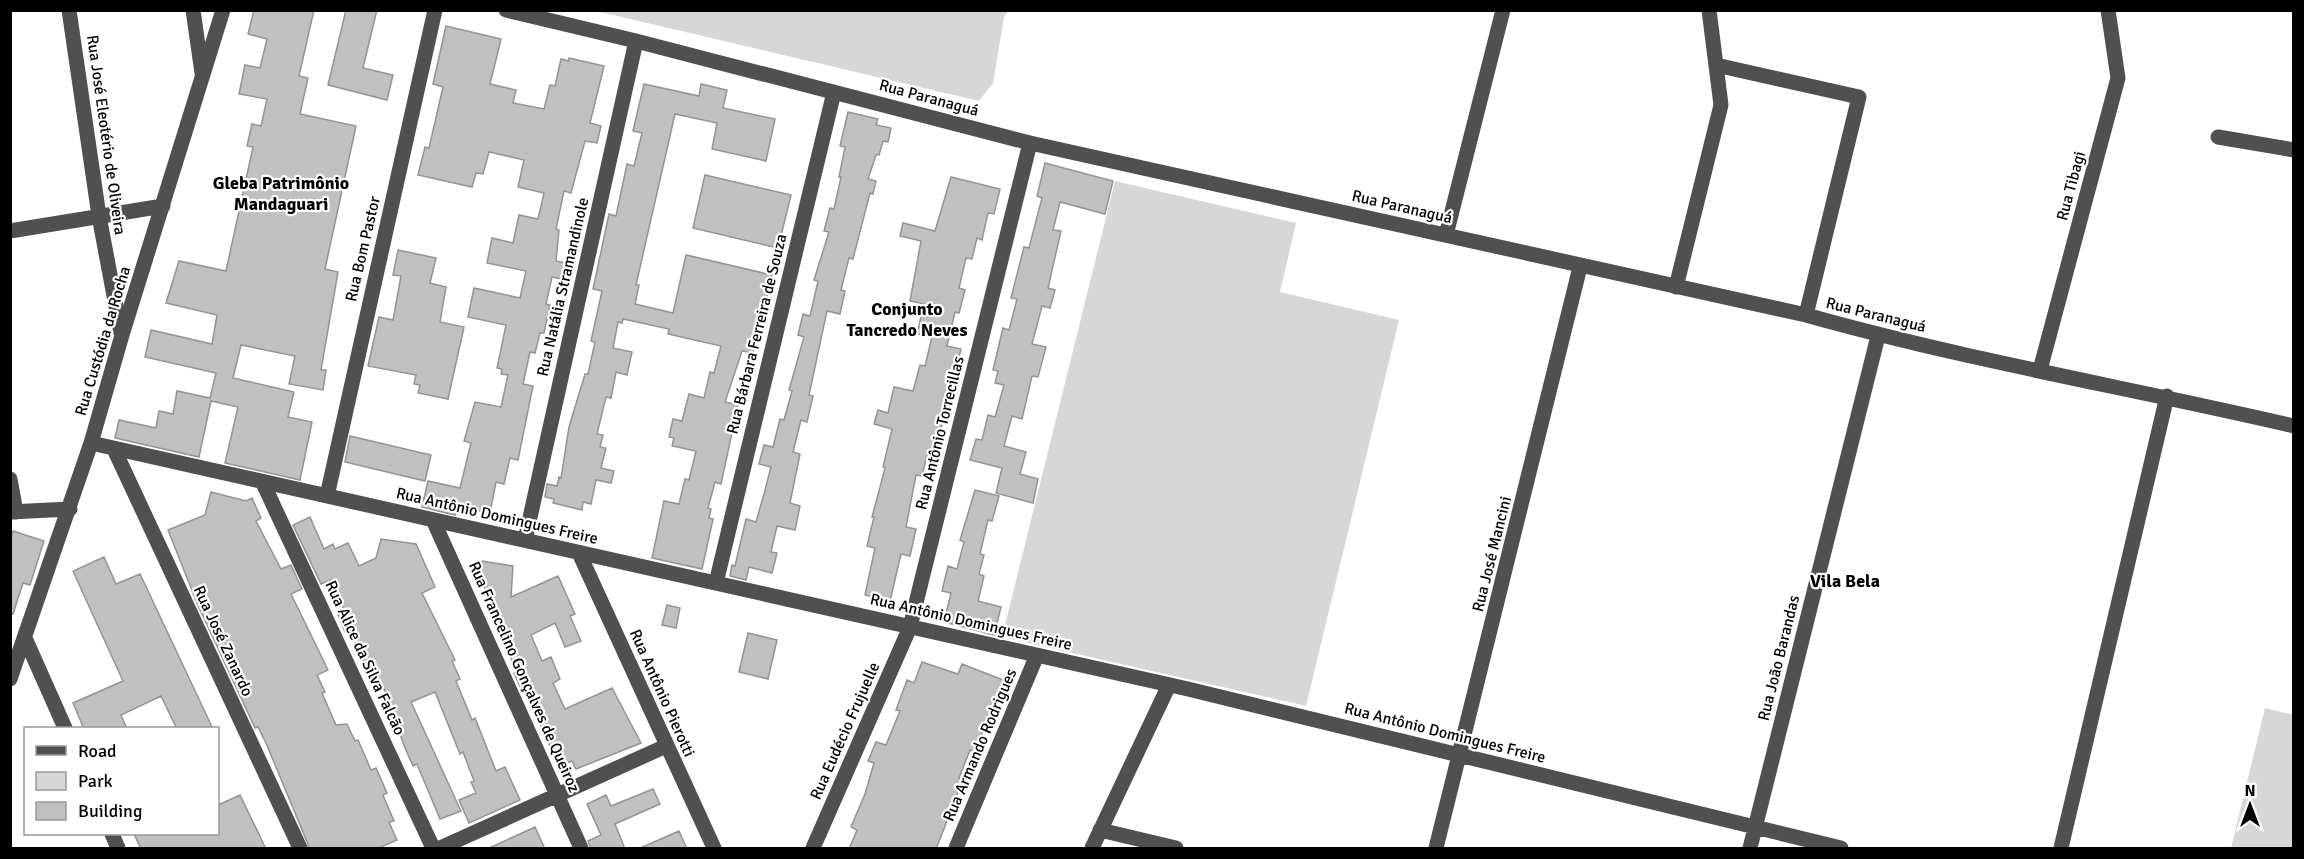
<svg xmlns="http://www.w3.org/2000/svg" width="2304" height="859" viewBox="0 0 2304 859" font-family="Signika,sans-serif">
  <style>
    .green { fill: #d7d7d7 }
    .building { fill: #c0c0c0; stroke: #949494; stroke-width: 1.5 }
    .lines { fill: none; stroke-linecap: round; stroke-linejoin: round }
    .minor { stroke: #505050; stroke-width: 15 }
    .labels { text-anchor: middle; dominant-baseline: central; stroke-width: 4.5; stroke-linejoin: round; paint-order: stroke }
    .street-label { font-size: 16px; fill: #000; stroke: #fff }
    .neighbourhood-label { font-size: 18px; font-weight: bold; fill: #000; stroke: #fff }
  </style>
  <rect width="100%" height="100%" fill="#fff"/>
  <!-- green -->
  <path class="green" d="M596 11 1008 10V11L1004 17 993 83 979 101Z
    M1115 181 1296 223 1280 292 1399 320 1306 706 1002 637Z
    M2265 708 2293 715V848H2231Z"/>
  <!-- building -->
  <path class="building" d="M254 10H314L299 76 308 78 300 114 356 126 325 269 338 272 321 370H326L323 390 289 384 295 356 241 345 233 378 294 392 288 417 312 422 300 480 225 463 238 407 211 401 199 457 115 438 119 420 156 428 159 411 173 414 177 391 210 398 216 373 145 357 151 330 212 344 217 315 166 303 179 261 226 271 253 147 247 146 252 124 261 126 267 99 239 94 245 65 260 68 267 39 248 34Z
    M346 10H377L363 68 393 75 387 100 328 85Z
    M446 26 501 39 490 84 516 90 513 103 544 109 550 85 555 86 561 59 569 61V58L604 66 590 123 601 126 597 143 585 141 571 193 564 191 556 229 559 230 556 261 566 263 562 279 552 277 546 304 550 305 544 333H540L535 353 530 352 523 384 533 386 518 460 510 458 504 484 496 482 490 513 457 506 455 515 422 507 428 481 460 488 471 443 464 441 475 402 501 407 508 375 501 374 502 369 497 368 506 325 468 317 474 288 520 298 526 271 487 263 492 238 513 243 519 215 538 219 544 193 518 187 524 160 489 152 483 174 476 173 472 187 418 175 425 147 429 148 443 87 433 84Z
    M644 84 699 96 701 84 727 90 723 108 775 119 766 161 712 149 717 123 675 114 636 285H639L635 304 673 313 686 255 772 275 753 353 742 351 725 402 738 405 721 484 715 482 708 508 711 509 709 518 713 519 702 569 652 558 664 501 679 504 685 479 689 480 696 451 672 446 674 438 669 437 673 419 682 421 689 394 704 398 710 372 714 373 721 346 668 334 669 329 623 319 622 323 618 322 613 348 632 352 627 375 616 372 611 398 606 397 597 434 603 435 600 447 606 448 601 468 614 471 611 483 596 480 591 504 583 502 582 510 553 503 554 499 545 497 547 484 557 486 559 477 561 478 569 427 585 374H588L595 342 591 341 602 291 593 289 609 214 616 216 627 164 634 166 642 133 633 131Z
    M848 112 878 119 876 125 891 128 888 142 883 141 879 155H876L868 179 876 181 873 194 870 193 853 259 849 258 841 290 845 291 840 314 827 311 809 395 813 396 807 422 801 420 793 452 800 454 790 503 800 506 795 530 777 526 771 552 777 553 772 573 749 567 746 580 730 576 732 565 735 566 746 519 756 522 764 494 771 467 759 464 764 445 773 447 780 419 784 420 792 391 789 390 804 337 798 335 803 314 810 316 818 281 814 280 829 232 824 231 830 208 834 209 841 177H839L845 147 840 146Z
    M1045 163 1113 181 1105 214 1060 202 1053 230 1061 231 1048 288 1055 290 1050 308 1042 306 1032 344 1046 347 1038 377 1032 376 1022 419 1012 416 1004 446 1026 452 1020 474 1038 479 1033 503 996 493 1002 468 970 460 976 439 982 440 988 415 995 417 1004 385 995 383 998 371 993 370 1003 328 1009 330 1017 299 1011 298 1024 247 1029 248 1042 198 1037 196Z
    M705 175 791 195 778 248 693 228Z
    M951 177 1000 189 994 214 988 213 982 240 977 238 972 259 966 258 959 288 965 290 959 313 955 312 947 346 961 349 955 373 957 374 934 452 928 451 922 476 916 475 906 527 916 529 910 556 901 554 890 601 865 595 875 548 867 546 874 517H872L885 468 883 467 892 429 874 424 878 410 888 413 894 387 913 391 920 365 925 366 932 337 917 334 924 304 910 301 921 241 900 236 903 223 935 231Z
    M398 250 436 258 430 283 446 287 440 322 464 327 448 399 418 393 420 385 414 384 416 375 368 366 379 317 393 320 401 276 393 275Z
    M350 436 431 455 425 481 345 462Z
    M975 490 999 496 992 521 988 520 980 554 984 555 979 574 984 576 978 601 1001 607 994 635 944 622 951 593 942 591 948 566 957 569 964 542 960 540Z
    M211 492 246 501 252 498 261 518 256 521 281 569 291 565 302 589 291 594 328 670 317 675 325 692 322 693 336 725 347 724 355 741 358 740 371 770 376 768 387 793 383 795 394 821 389 822 397 840 376 849H310L266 743 258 727 255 728 197 603 168 530 205 515Z
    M310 517 324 549 333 544 335 549 348 543 359 566 376 558 381 539 416 544 435 587 422 593 455 660 452 661 460 679 456 681 472 720 475 718 496 771 505 767 520 800 469 823 459 800 476 793 471 782 474 781 463 752 460 754 435 692 411 702 461 811 440 819 417 764 413 766 405 748 384 689 377 691 350 630 345 632 338 615 345 612 331 580 321 584 293 525Z
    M13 531 44 541 30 585 23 583 13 614 10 613V540Z
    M104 557 116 584 140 574 213 729H177L161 696 121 715 127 729H84L73 703 123 681 73 571Z
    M482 561 513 566 511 597 558 576 575 614 570 616 581 641 565 647 555 623 531 635 542 661 551 657 560 679 553 683 565 709 612 688 641 743 576 769 572 761 559 766 538 720 544 718 529 685 521 689 514 673H516L507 646 497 625 501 623 482 582Z
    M667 605 680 608 676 628 662 625Z
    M748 633 777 640 768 679 739 672Z
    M922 662 958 674 962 664 1003 680 975 752 970 750 959 778 963 780 936 849H849L857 830 851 827 865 794 874 763 868 761 876 742 886 745 900 711 896 710 907 680 914 683Z
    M653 789 660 804 615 824 625 849H591L588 841 601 835 587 804 606 795 611 806Z
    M240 795 266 849H141L134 834H218V805Z
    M535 827 545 849H487Z
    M679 831 687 849H638Z"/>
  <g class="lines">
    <!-- minor -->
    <path class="minor" d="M69 10 99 216 121 333
      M193 10 202 73
      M506 10 636 41 1030 143 1806 315C1966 360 2131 388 2294 426
      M1716 65 1859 97 1806 315
      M2218 137 2294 150
      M10 231 163 206
      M1446 235 1503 10
      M1676 287 1721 105 1709 10
      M2040 370 2118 78 2108 10
      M91 443 1188 689 1841 848
      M114 449 300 848
      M10 479 16 512
      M263 483 433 848
      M327 496 435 10
      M10 512 70 509
      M433 520 581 848
      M525 540 636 41
      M579 553 714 848
      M716 583 834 92
      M25 638 65 728
      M10 679 91 443 122 335 223 10
      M1100 830 1176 848
      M112 834 118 848
      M440 848 666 746
      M813 848 910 627 1030 143
      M956 848 1037 655
      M1092 848 1169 685
      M1436 848 1580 267
      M1750 848 1878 336
      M2061 848 2167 396"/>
  </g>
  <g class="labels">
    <!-- street labels -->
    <g class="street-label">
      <text transform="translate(929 98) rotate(15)">Rua Paranaguá</text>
      <text transform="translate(106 135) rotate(82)">Rua José Eleotério de Oliveira</text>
      <text transform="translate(2071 186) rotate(-75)">Rua Tibagi</text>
      <text transform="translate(1402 207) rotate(13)">Rua Paranaguá</text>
      <text transform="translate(363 249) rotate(-77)">Rua Bom Pastor</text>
      <text transform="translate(563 287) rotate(-77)">Rua Natália Stramandinole</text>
      <text transform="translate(1876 315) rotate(14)">Rua Paranaguá</text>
      <text transform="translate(757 334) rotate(-76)">Rua Bárbara Ferreira de Souza</text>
      <text transform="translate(103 341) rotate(-73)">Rua Custódia da Rocha</text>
      <text transform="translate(940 433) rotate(-76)">Rua Antônio Torrecillas</text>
      <text transform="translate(497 516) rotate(13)">Rua Antônio Domingues Freire</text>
      <text transform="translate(1492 554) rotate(-76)">Rua José Mancini</text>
      <text transform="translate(971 622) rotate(13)">Rua Antônio Domingues Freire</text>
      <text transform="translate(223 641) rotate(65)">Rua José Zanardo</text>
      <text transform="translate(365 658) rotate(65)">Rua Alice da Silva Falcão</text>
      <text transform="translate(1779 658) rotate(-76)">Rua João Barandas</text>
      <text transform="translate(524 677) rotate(66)">Rua Francelino Gonçalves de Queiroz</text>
      <text transform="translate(662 693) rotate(66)">Rua Antônio Pierotti</text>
      <text transform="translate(845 731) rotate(-66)">Rua Eudécio Frujuelle</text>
      <text transform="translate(1445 733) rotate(14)">Rua Antônio Domingues Freire</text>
      <text transform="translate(980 745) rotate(-67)">Rua Armando Rodrigues</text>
    </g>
    <!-- neighbourhood labels -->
    <g class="neighbourhood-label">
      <text x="281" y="183">Gleba Patrimônio<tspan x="281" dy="21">Mandaguari</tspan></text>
      <text x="907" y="309">Conjunto<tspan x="907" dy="21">Tancredo Neves</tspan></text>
      <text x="1845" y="581">Vila Bela</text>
    </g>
  </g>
  <!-- border -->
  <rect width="2304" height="859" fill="none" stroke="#000000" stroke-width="24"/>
  <!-- legend -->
  <rect x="24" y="727" width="195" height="108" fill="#ffffff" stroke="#999999" stroke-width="1.5"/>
  <rect x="36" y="746" width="30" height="9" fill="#505050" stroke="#999999" stroke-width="1.5"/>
  <text x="78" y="757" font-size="18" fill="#000000">Road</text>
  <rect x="36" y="772" width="30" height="18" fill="#d7d7d7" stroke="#999999" stroke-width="1.5"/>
  <text x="78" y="787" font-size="18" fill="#000000">Park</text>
  <rect x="36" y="802" width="30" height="18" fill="#c0c0c0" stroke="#999999" stroke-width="1.5"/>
  <text x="78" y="817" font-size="18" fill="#000000">Building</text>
  <!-- north arrow -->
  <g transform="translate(2250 805)" stroke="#ffffff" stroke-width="4.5" paint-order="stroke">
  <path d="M0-4.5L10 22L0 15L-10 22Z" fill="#000000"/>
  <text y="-9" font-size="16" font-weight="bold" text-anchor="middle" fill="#000000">N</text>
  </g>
</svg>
